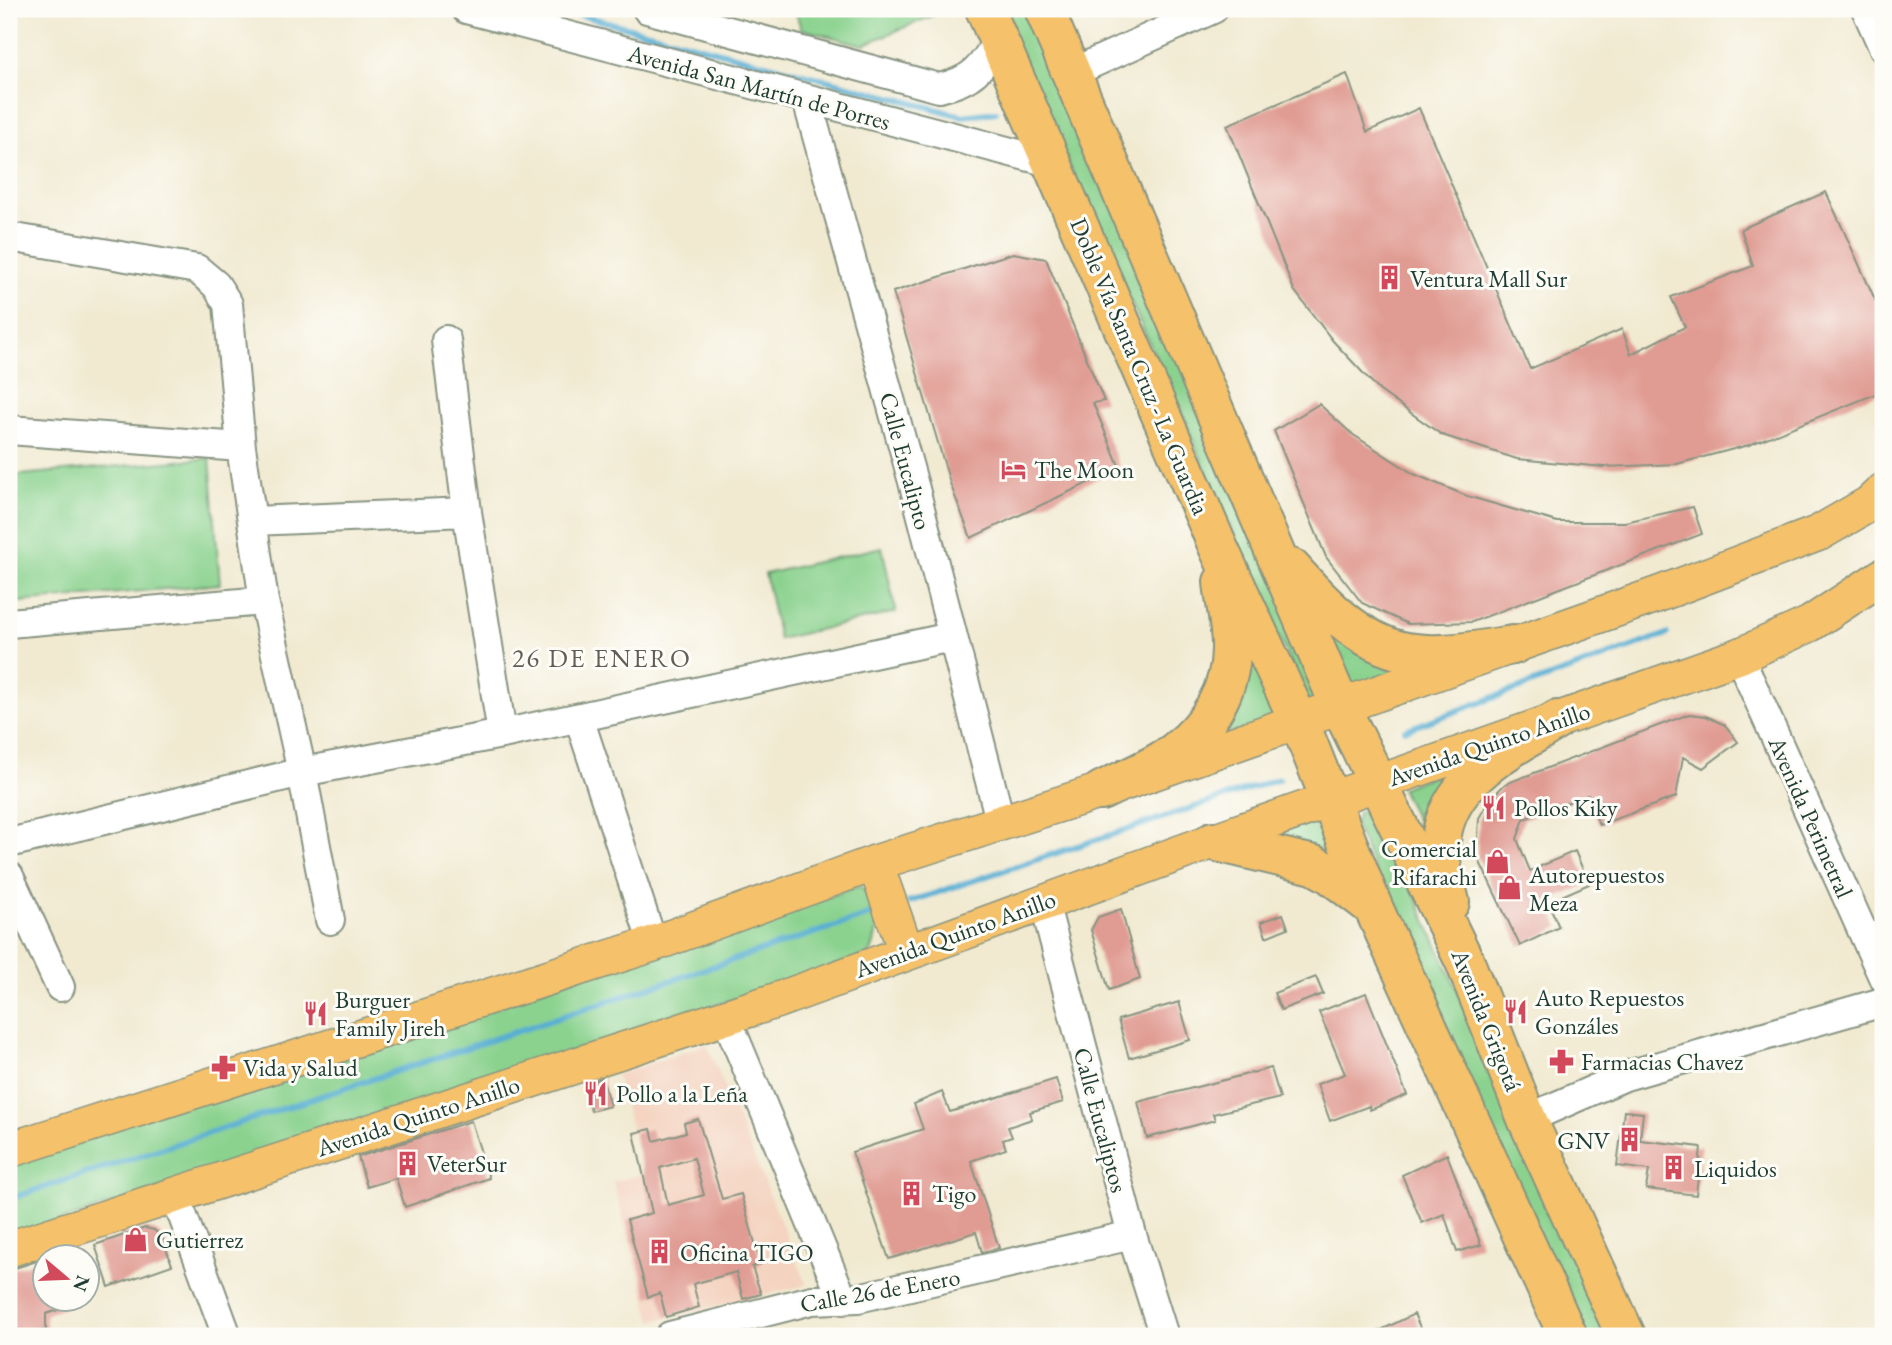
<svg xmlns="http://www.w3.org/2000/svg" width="1892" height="1345" viewBox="0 0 1892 1345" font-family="'EB Garamond',serif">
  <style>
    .built { fill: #f4d3c0 }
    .green { fill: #8ad28e; stroke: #548861; stroke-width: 2 }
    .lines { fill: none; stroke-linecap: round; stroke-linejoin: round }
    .stream { stroke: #57aed3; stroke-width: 6 }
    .building { fill: #e09b93; fill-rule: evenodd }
    .minor-casing { stroke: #889482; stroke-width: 32 }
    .major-casing { stroke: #889482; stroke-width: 38 }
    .highway-casing { stroke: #889482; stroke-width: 42 }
    .minor { stroke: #fff; stroke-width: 28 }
    .major { stroke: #f5c16b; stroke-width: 35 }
    .highway { stroke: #f5c16b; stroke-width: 38 }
    .labels { text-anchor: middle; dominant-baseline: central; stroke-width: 6; stroke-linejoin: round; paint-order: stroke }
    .street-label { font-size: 24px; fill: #1f3d34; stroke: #fdfcf7 }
    .poi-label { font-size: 24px; fill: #1f3d34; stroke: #fdfcf7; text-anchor: start }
    .neighbourhood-label { font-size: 26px; letter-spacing: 2px; fill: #635e55; stroke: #fdfcf7 }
  </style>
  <rect width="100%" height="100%" fill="#fdfcf7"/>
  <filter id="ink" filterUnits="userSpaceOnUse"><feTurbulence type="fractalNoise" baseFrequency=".0143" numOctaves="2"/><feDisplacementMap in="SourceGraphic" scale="14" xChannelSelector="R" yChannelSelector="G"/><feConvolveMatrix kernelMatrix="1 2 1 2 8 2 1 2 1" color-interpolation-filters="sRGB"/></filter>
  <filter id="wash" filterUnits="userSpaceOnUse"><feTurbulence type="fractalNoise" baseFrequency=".00686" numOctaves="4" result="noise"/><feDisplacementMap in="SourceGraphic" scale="28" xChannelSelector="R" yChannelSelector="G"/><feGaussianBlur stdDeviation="1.57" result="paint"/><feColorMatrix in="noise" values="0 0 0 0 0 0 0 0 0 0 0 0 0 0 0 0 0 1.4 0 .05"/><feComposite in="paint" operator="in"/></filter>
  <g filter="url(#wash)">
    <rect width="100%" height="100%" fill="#f1ead1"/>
    <!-- built -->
    <path class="built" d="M707 1044 807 1285 652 1321 613 1182 644 1173 616 1075Z"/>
    <!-- green -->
    <path class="green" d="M795 9H946V10L863 45 801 29Z
      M999 9H1032L1328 705 1311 710 1184 420Z
      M210 458 220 584 9 603V476Z
      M882 547 896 612 779 639 765 574Z
      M1313 601 1421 660 1353 694Z
      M1243 639 1285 718 1194 743Z
      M1487 755 1433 855 1401 788Z
      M1320 809 1352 887 1258 840Z
      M1367 809 1379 816 1613 1336H1580L1355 825 1358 813Z
      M860 886C881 904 880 931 870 954L9 1238V1161Z"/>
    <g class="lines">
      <!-- stream -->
      <path class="stream" d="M573 13 962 116 996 112
        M1405 730 1667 634
        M909 902 1279 779
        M9 1199 875 913"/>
    </g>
    <g id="blocks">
      <!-- building -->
      <path class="building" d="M1347 74 1367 132 1419 108 1530 369 1622 329 1631 354 1685 327 1671 297 1753 266 1741 229 1826 192 1883 317V391L1749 445 1677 464 1604 467 1517 459 1442 435 1380 391 1333 341 1294 290 1227 125Z
        M1013 253 1046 259 1104 401 1093 403 1120 468 971 538 950 483 893 292Z
        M1319 404 1352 434 1414 474 1467 496 1557 522H1625L1693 507 1702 534 1472 622 1408 624 1362 603 1326 557 1274 431Z
        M1689 714 1706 716 1725 725 1738 742 1703 768 1683 757 1676 797 1599 825 1588 795 1524 819 1517 839 1530 871 1575 851 1589 884 1548 902 1559 927 1520 946 1477 856 1479 818 1490 799 1505 784Z
        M1121 909 1140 979 1109 990 1091 930 1098 917Z
        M1283 914 1288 928 1266 937 1261 922Z
        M1316 977 1323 994 1281 1010 1274 993Z
        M1366 993 1407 1095 1370 1110 1369 1106 1330 1121 1317 1084 1345 1074 1319 1012Z
        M1179 1002 1190 1040 1129 1058 1118 1020Z
        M1271 1068 1280 1098 1213 1114 1215 1120 1147 1138 1138 1102Z
        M602 1078 610 1106 591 1111 584 1084Z
        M1056 1079 1063 1102 1030 1112 1032 1119 1008 1127 1012 1137 1003 1140 1006 1149 971 1161 999 1248 982 1252 976 1232 889 1259 852 1152 923 1129 914 1104 942 1092 950 1112Z
        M1624 1111 1643 1113 1640 1140 1701 1147 1696 1195 1646 1189 1649 1170 1617 1166Z
        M698 1119 722 1199 741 1194 761 1264 752 1267 761 1294 743 1299 736 1272 693 1284 699 1307 666 1317 660 1293 648 1297 627 1220 652 1213 634 1133 651 1129 654 1141 686 1132 684 1123ZM694 1158 704 1195 668 1205 660 1168Z
        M471 1121 489 1178 405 1207 396 1178 367 1187 358 1157Z
        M1447 1154 1481 1245 1457 1252 1444 1214 1422 1223 1402 1175Z
        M145 1228 154 1230 162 1237 172 1265 109 1287 95 1245Z
        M46 1258V1299H79V1303L46 1314V1330L27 1336H9V1270Z
        M1414 1314 1424 1336H1369Z"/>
    </g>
  </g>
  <g filter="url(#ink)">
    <use href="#blocks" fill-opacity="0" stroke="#889482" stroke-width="2"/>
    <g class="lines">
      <defs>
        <path id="minor" d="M466 9 1053 163
          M647 9 939 88C972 81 983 68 998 39
          M1866 9 1883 47
          M1071 73 1213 9
          M807 100 915 489 1001 824
          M9 237 197 269 216 285 228 304 241 447 264 601 302 772 330 920
          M446 340 467 512 502 734
          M9 430 241 447
          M253 521 467 512
          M9 623 264 601
          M1739 656 1883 977
          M579 718 653 944
          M9 843 302 772 502 734 951 637
          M9 876 60 987
          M1044 902 1132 1235 1164 1336
          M726 1017 843 1300
          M1527 1119 1625 1076 1883 1002
          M175 1195 227 1336
          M670 1336 812 1300 858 1298 1132 1235"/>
        <path id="major" d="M875 863 906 951
          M9 1150 653 944 875 863 1101 791 1659 594 1819 533 1869 504 1883 491
          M9 1249 778 1000 1213 841 1739 656 1810 624 1883 576"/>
        <path id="highway" d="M985 9 1219 549 1299 721 1373 907 1568 1336
          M1044 9 1340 706 1465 962 1527 1119 1626 1336
          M1291 568C1321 602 1359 643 1406 652 1441 658 1479 650 1513 645
          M1101 791C1123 780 1158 766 1176 751 1209 726 1232 688 1231 646 1231 625 1225 603 1223 582
          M1213 841 1314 865 1330 874 1373 907
          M1450 902C1447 889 1442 874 1441 860 1434 786 1504 753 1557 720"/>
      </defs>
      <!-- minor casing -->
      <use href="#minor" class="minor-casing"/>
      <!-- major casing -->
      <use href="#major" class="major-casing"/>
      <!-- highway casing -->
      <use href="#highway" class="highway-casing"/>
      <!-- minor -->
      <use href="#minor" class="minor"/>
      <!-- major -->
      <use href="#major" class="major"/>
      <!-- highway -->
      <use href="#highway" class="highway"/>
    </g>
  </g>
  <!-- icons -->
  <defs>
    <symbol id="building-bare" viewBox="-9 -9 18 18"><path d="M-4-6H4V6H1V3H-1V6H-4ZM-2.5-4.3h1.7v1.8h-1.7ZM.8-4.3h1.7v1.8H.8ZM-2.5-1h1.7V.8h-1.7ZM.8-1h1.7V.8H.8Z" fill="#d1495b" stroke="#fdfcf7" stroke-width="2.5" paint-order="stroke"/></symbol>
    <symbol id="hotel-bare" viewBox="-9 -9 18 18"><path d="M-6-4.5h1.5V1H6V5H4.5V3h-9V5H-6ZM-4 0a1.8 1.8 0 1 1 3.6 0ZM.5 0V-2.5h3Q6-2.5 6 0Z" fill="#d1495b" stroke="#fdfcf7" stroke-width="2.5" paint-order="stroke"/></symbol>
    <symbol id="restaurant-bare" viewBox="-9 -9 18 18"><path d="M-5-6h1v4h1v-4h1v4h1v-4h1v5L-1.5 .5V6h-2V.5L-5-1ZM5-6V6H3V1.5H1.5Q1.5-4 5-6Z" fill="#d1495b" stroke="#fdfcf7" stroke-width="2.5" paint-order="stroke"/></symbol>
    <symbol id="shop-bare" viewBox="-9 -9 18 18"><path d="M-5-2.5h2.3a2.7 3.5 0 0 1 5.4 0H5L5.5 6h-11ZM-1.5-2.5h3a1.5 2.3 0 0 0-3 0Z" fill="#d1495b" stroke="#fdfcf7" stroke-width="2.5" paint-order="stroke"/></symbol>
    <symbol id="pharmacy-bare" viewBox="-9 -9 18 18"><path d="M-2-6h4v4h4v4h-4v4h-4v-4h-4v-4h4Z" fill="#d1495b" stroke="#fdfcf7" stroke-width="2.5" paint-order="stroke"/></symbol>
  </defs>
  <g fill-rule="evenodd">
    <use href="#building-bare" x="1372" y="260" width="35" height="35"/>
    <use href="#hotel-bare" x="996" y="452" width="35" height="35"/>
    <use href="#restaurant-bare" x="1476" y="790" width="35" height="35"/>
    <use href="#shop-bare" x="1480" y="844" width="35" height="35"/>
    <use href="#shop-bare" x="1492" y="870" width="35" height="35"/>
    <use href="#restaurant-bare" x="1498" y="994" width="35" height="35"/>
    <use href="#restaurant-bare" x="298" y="996" width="35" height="35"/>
    <use href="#pharmacy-bare" x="1544" y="1044" width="35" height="35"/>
    <use href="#pharmacy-bare" x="206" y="1050" width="35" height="35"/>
    <use href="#restaurant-bare" x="578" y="1076" width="35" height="35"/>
    <use href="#building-bare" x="1612" y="1122" width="35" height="35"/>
    <use href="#building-bare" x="390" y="1146" width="35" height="35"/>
    <use href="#building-bare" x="1656" y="1150" width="35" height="35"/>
    <use href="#building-bare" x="894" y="1176" width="35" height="35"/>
    <use href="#shop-bare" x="118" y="1222" width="35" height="35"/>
    <use href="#building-bare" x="642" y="1234" width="35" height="35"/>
  </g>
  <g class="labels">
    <!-- street labels -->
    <g class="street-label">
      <text transform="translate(759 87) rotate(15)">Avenida San Martín de Porres</text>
      <text transform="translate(1140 366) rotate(67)">Doble Vía Santa Cruz - La Guardia</text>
      <text transform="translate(906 461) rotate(75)">Calle Eucalipto</text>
      <text transform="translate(1489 744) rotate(-19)">Avenida Quinto Anillo</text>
      <text transform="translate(1811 817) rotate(66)">Avenida Perimetral</text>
      <text transform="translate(955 934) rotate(-20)">Avenida Quinto Anillo</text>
      <text transform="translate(1487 1020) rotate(68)">Avenida Grigotá</text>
      <text transform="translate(418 1116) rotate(-18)">Avenida Quinto Anillo</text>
      <text transform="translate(1101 1120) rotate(75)">Calle Eucaliptos</text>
      <text transform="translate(880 1290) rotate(-10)">Calle 26 de Enero</text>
    </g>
    <!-- poi labels -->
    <g class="poi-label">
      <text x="1410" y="278">Ventura Mall Sur</text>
      <text x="1034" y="469">The Moon</text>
      <text x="1514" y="807">Pollos Kiky</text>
      <text x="1477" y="848" text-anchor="end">Comercial<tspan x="1477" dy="28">Rifarachi</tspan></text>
      <text x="1529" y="874">Autorepuestos<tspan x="1529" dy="28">Meza</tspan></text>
      <text x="1535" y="997">Auto Repuestos<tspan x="1535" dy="28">Gonzáles</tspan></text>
      <text x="335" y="999">Burguer<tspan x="335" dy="28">Family Jireh</tspan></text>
      <text x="1581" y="1061">Farmacias Chavez</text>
      <text x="243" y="1067">Vida y Salud</text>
      <text x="616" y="1093">Pollo a la Leña</text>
      <text x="1610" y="1140" text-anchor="end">GNV</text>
      <text x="427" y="1163">VeterSur</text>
      <text x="1694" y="1168">Liquidos</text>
      <text x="932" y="1193">Tigo</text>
      <text x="156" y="1239">Gutierrez</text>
      <text x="680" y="1252">Oficina TIGO</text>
    </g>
    <!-- neighbourhood labels -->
    <g class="neighbourhood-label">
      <text x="602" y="658">26 DE ENERO</text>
    </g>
  </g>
  <!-- margin -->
  <rect width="1892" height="1345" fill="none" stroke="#fdfcf7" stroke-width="35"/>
  <!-- north arrow -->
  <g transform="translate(66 1278) rotate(109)"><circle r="33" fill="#fdfcf7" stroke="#a4b0a9" stroke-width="2"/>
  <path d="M0-5L12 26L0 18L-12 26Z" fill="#d1495b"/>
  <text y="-10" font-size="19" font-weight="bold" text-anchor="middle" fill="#1f3d34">N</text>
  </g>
</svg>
